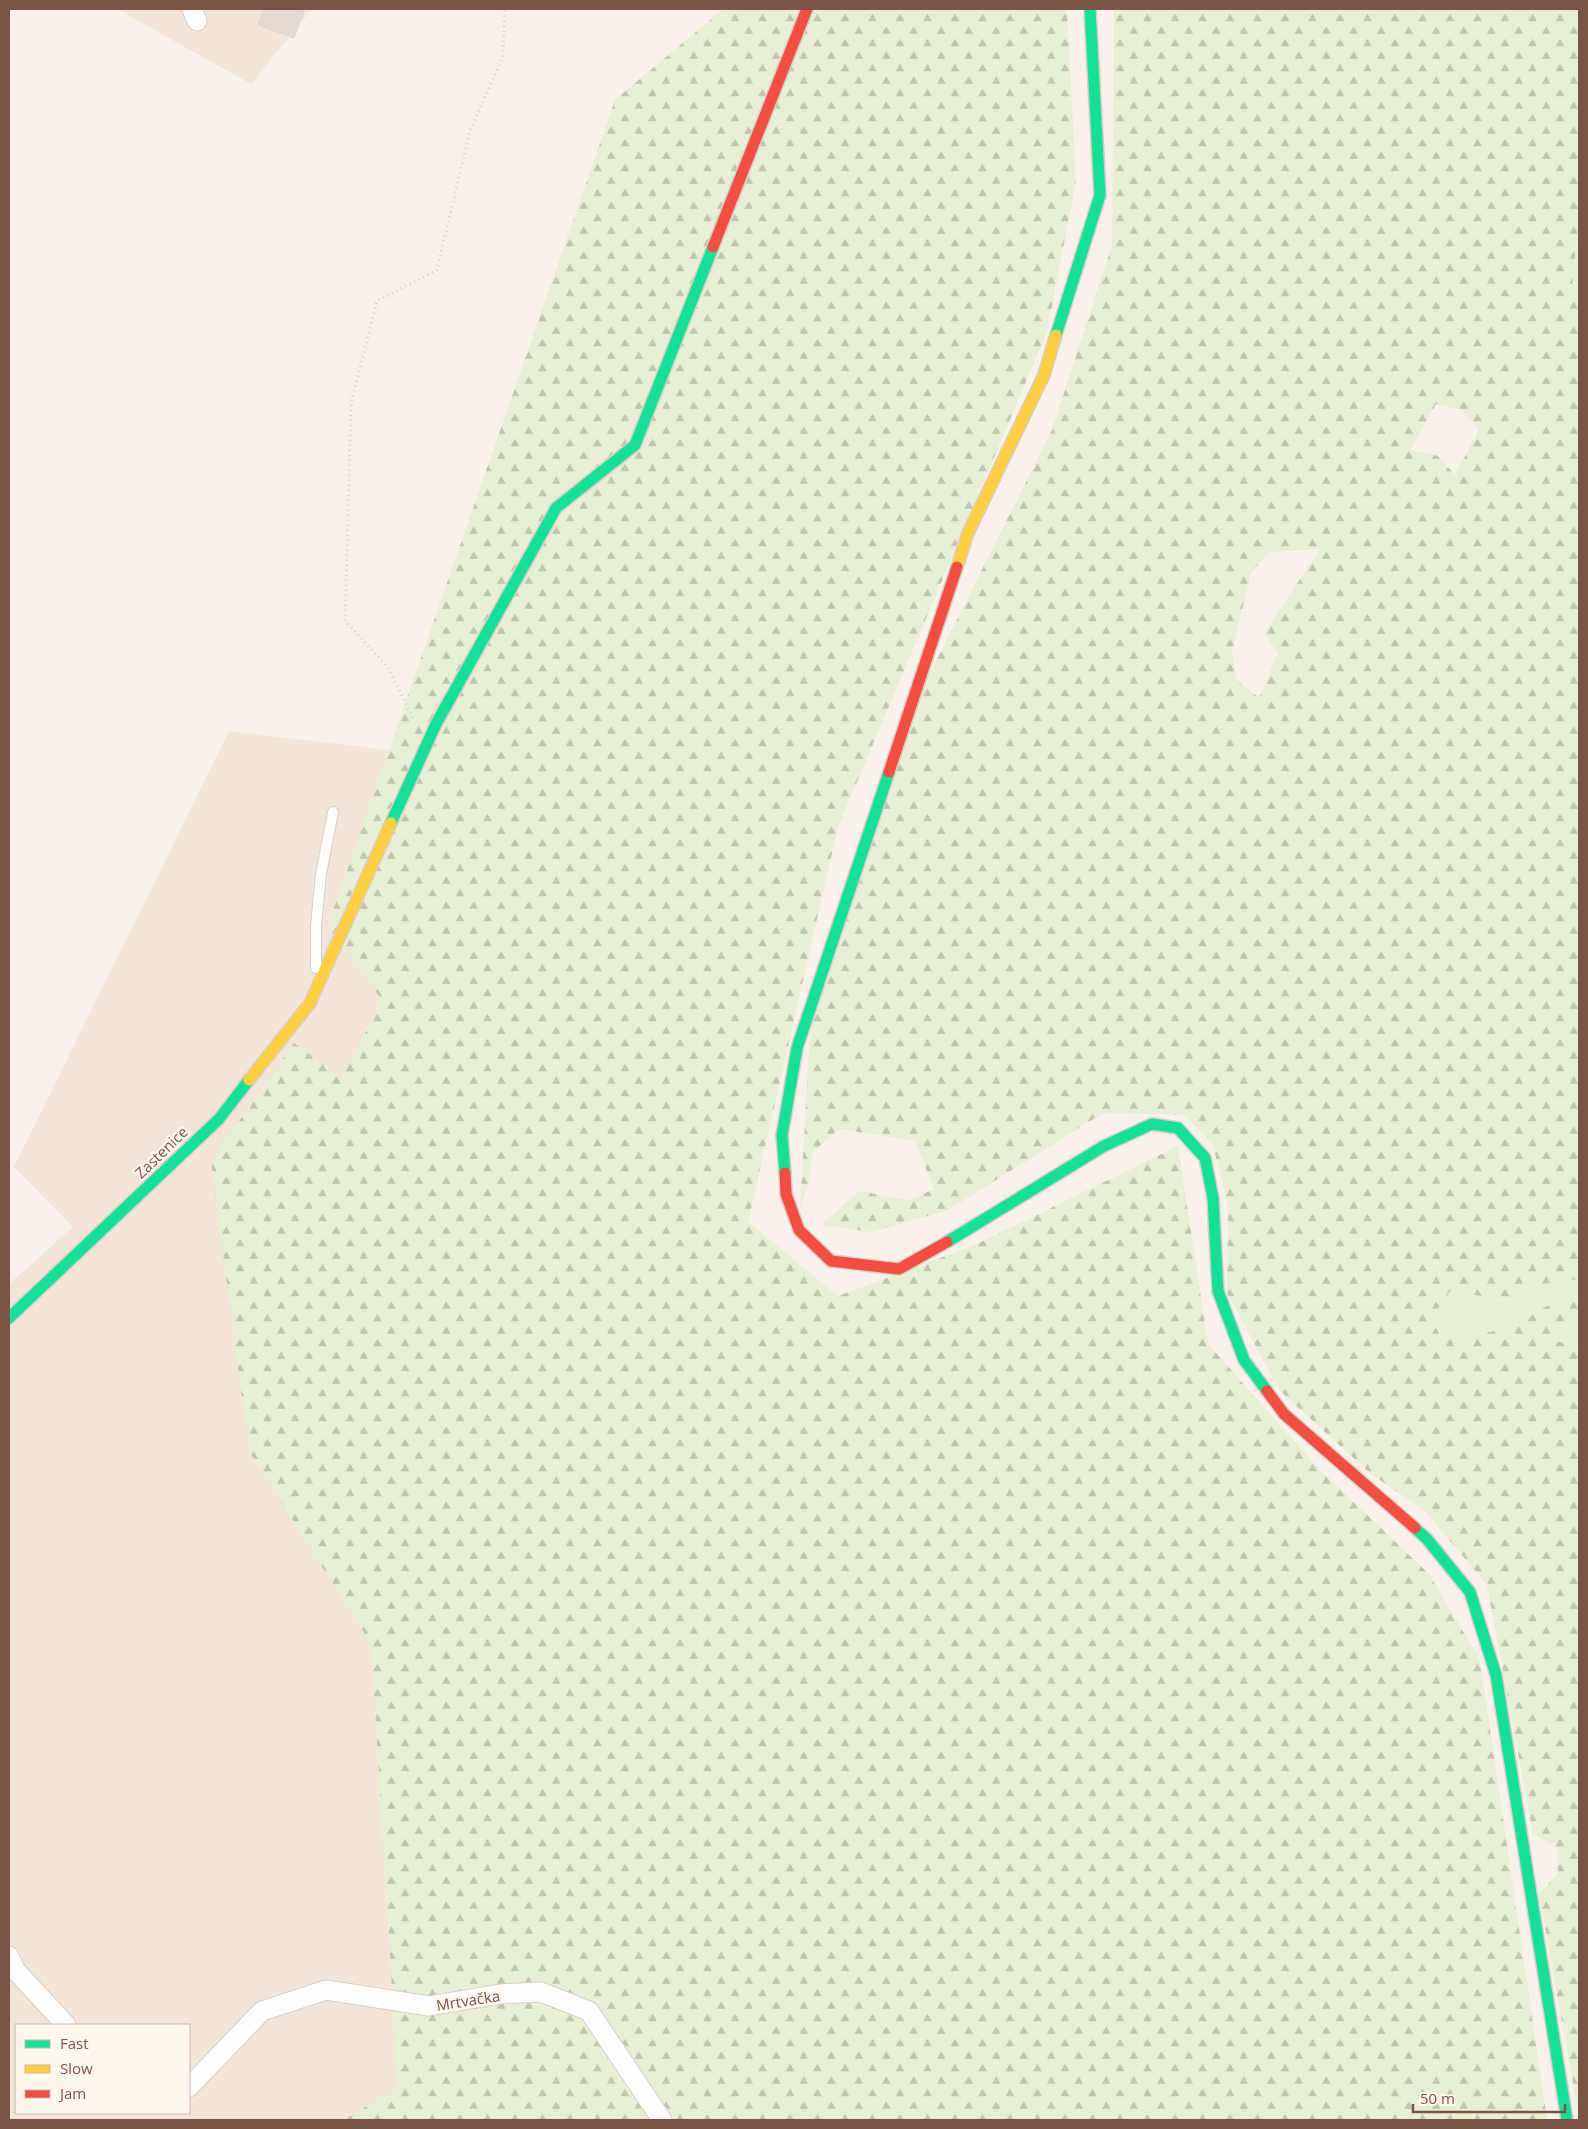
<svg xmlns="http://www.w3.org/2000/svg" width="1588" height="2129" viewBox="0 0 1588 2129" font-family="'Open Sans',sans-serif">
  <style>
    .residential { fill: #f4e5d9; fill-rule: evenodd }
    .green { fill: #e7f0d4 }
    .forest { fill: url(#forest-firs); fill-rule: evenodd }
    .building { fill: #e5d9d2; stroke: #e2d4cc }
    .lines { fill: none; stroke-linecap: round; stroke-linejoin: round }
    .lane-casing { stroke: #d7cdc8; stroke-width: 12 }
    .street-casing { stroke: #d7cdc8; stroke-width: 21 }
    .fast-casing { stroke: #d9cec8; stroke-width: 14 }
    .slow-casing { stroke: #d9cec8; stroke-width: 14 }
    .jam-casing { stroke: #d9cec8; stroke-width: 14 }
    .path { stroke: #dcd0cc; stroke-width: 3; stroke-dasharray: 1 4; stroke-linecap: butt }
    .lane { stroke: #fefdfc; stroke-width: 10 }
    .street { stroke: #fefdfc; stroke-width: 19 }
    .fast { stroke: #16e098; stroke-width: 11 }
    .slow { stroke: #ffcf43; stroke-width: 11 }
    .jam { stroke: #f24e42; stroke-width: 11 }
    .labels { text-anchor: middle; dominant-baseline: central; stroke-width: 5; stroke-linejoin: round; paint-order: stroke }
    .street-label { font-size: 15px; fill: #7b5347; stroke: #fff6ed }
  </style>
  <defs>
    <pattern id="forest-firs" width="22" height="20" patternUnits="userSpaceOnUse" patternTransform="scale(1.25)"><rect width="22" height="20" fill="#e7f0d4"/><path d="M5 1l3.5 6h-7zM16 11l3.5 6h-7z" fill="#c0c5ae"/></pattern>
  </defs>
  <rect width="100%" height="100%" fill="#f8f2eb"/>
  <!-- residential -->
  <path class="residential" d="M117 9H312L251 84Z
    M229 731 389 750 327 928 382 999 342 1079 249 1451 371 1644 398 2088 344 2120H9V1284L73 1227 14 1167ZM16 2025H189V2113H16Z"/>
  <!-- green -->
  <path class="green" d="M1579 217V294L1571 300Z
    M1579 1279V1304L1564 1298 1495 1331 1443 1340 1431 1319 1451 1290 1506 1301 1527 1286Z
    M1579 1311V1345L1555 1341 1566 1317Z"/>
  <!-- forest -->
  <path class="forest" d="M723 9H1067L1076 181 1047 332 838 827 748 1222 838 1296 975 1245 1178 1146 1208 1344 1319 1469 1429 1574 1480 1660 1547 2120H344L398 2087 371 1644 249 1451 211 1161 294 1043 342 1078 382 1000 327 928 615 100Z
    M1114 9H1579V217L1571 299 1579 294V1279L1527 1286 1506 1301 1451 1290 1431 1319 1443 1340 1495 1331 1564 1298 1579 1304V1311L1566 1317 1555 1341 1579 1345V2117L1539 1894 1558 1873 1557 1848 1533 1834 1487 1585 1423 1509 1372 1475 1280 1391 1227 1293 1228 1207 1213 1145 1184 1115 1103 1113 948 1210 872 1232 821 1225 859 1191 910 1200 934 1189 915 1141 839 1129 813 1152 808 1184 800 1208 811 1015 904 725 1052 430 1112 245ZM1436 404 1462 410 1479 430 1455 475 1438 456 1411 450ZM1320 549 1264 633 1278 653 1259 698 1236 679 1232 652 1251 573 1269 552Z"/>
  <!-- building -->
  <path class="building" d="M264 9H305L294 38 258 25Z"/>
  <g class="lines">
    <defs>
      <path id="lane" d="M316 968V926L321 874 333 812"/>
      <path id="street" d="M192 9 197 21
        M9 1956 16 1971 66 2025
        M189 2087 262 2011 326 1990 429 2006 500 1994 541 1992 589 2011 662 2120"/>
      <path id="fast" d="M1056 335 1100 195 1090 9
        M391 823 436 724 556 508 635 445 713 247
        M785 1173 782 1135 797 1048 889 772
        M947 1242 1104 1146 1152 1124 1178 1128 1205 1158 1213 1198 1218 1291 1244 1360 1267 1391
        M9 1318 219 1119 249 1080
        M1415 1528 1427 1539 1470 1592 1496 1675 1567 2120"/>
      <path id="slow" d="M957 567 968 533 1044 375 1056 335
        M249 1080 310 1003 391 823"/>
      <path id="jam" d="M713 247 807 9
        M889 772 957 567
        M785 1173 786 1194 799 1230 831 1261 899 1269 947 1242
        M1267 1391 1284 1414 1415 1528"/>
    </defs>
    <!-- lane casing -->
    <use href="#lane" class="lane-casing"/>
    <!-- street casing -->
    <use href="#street" class="street-casing"/>
    <!-- fast casing -->
    <use href="#fast" class="fast-casing"/>
    <!-- slow casing -->
    <use href="#slow" class="slow-casing"/>
    <!-- jam casing -->
    <use href="#jam" class="jam-casing"/>
    <!-- path -->
    <path class="path" d="M413 718 388 667 345 621 351 403 377 301 437 270 470 130 503 57 505 9"/>
    <!-- lane -->
    <use href="#lane" class="lane"/>
    <!-- street -->
    <use href="#street" class="street"/>
    <!-- fast -->
    <use href="#fast" class="fast"/>
    <!-- slow -->
    <use href="#slow" class="slow"/>
    <!-- jam -->
    <use href="#jam" class="jam"/>
  </g>
  <g class="labels">
    <!-- street labels -->
    <g class="street-label">
      <text transform="translate(161 1152) rotate(-44)">Zastenice</text>
      <text transform="translate(468 2000) rotate(-9)">Mrtvačka</text>
    </g>
  </g>
  <!-- border -->
  <rect width="1588" height="2129" fill="none" stroke="#7b5347" stroke-width="20"/>
  <!-- legend -->
  <rect x="15" y="2024" width="175" height="90" fill="#fff6ed" stroke="#cab5ab"/>
  <rect x="25" y="2040" width="25" height="8" fill="#16e098" stroke="#cab5ab"/>
  <text x="60" y="2049" font-size="15" fill="#7b5347">Fast</text>
  <rect x="25" y="2065" width="25" height="8" fill="#ffcf43" stroke="#cab5ab"/>
  <text x="60" y="2074" font-size="15" fill="#7b5347">Slow</text>
  <rect x="25" y="2090" width="25" height="8" fill="#f24e42" stroke="#cab5ab"/>
  <text x="60" y="2099" font-size="15" fill="#7b5347">Jam</text>
  <!-- scale -->
  <path d="M1413 2104v8h152v-8" fill="none" stroke="#7b5347" stroke-width="2.5"/>
  <text x="1420" y="2104" font-size="15" fill="#7b5347" stroke="#fff6ed" stroke-width="4" paint-order="stroke">50 m</text>
</svg>
